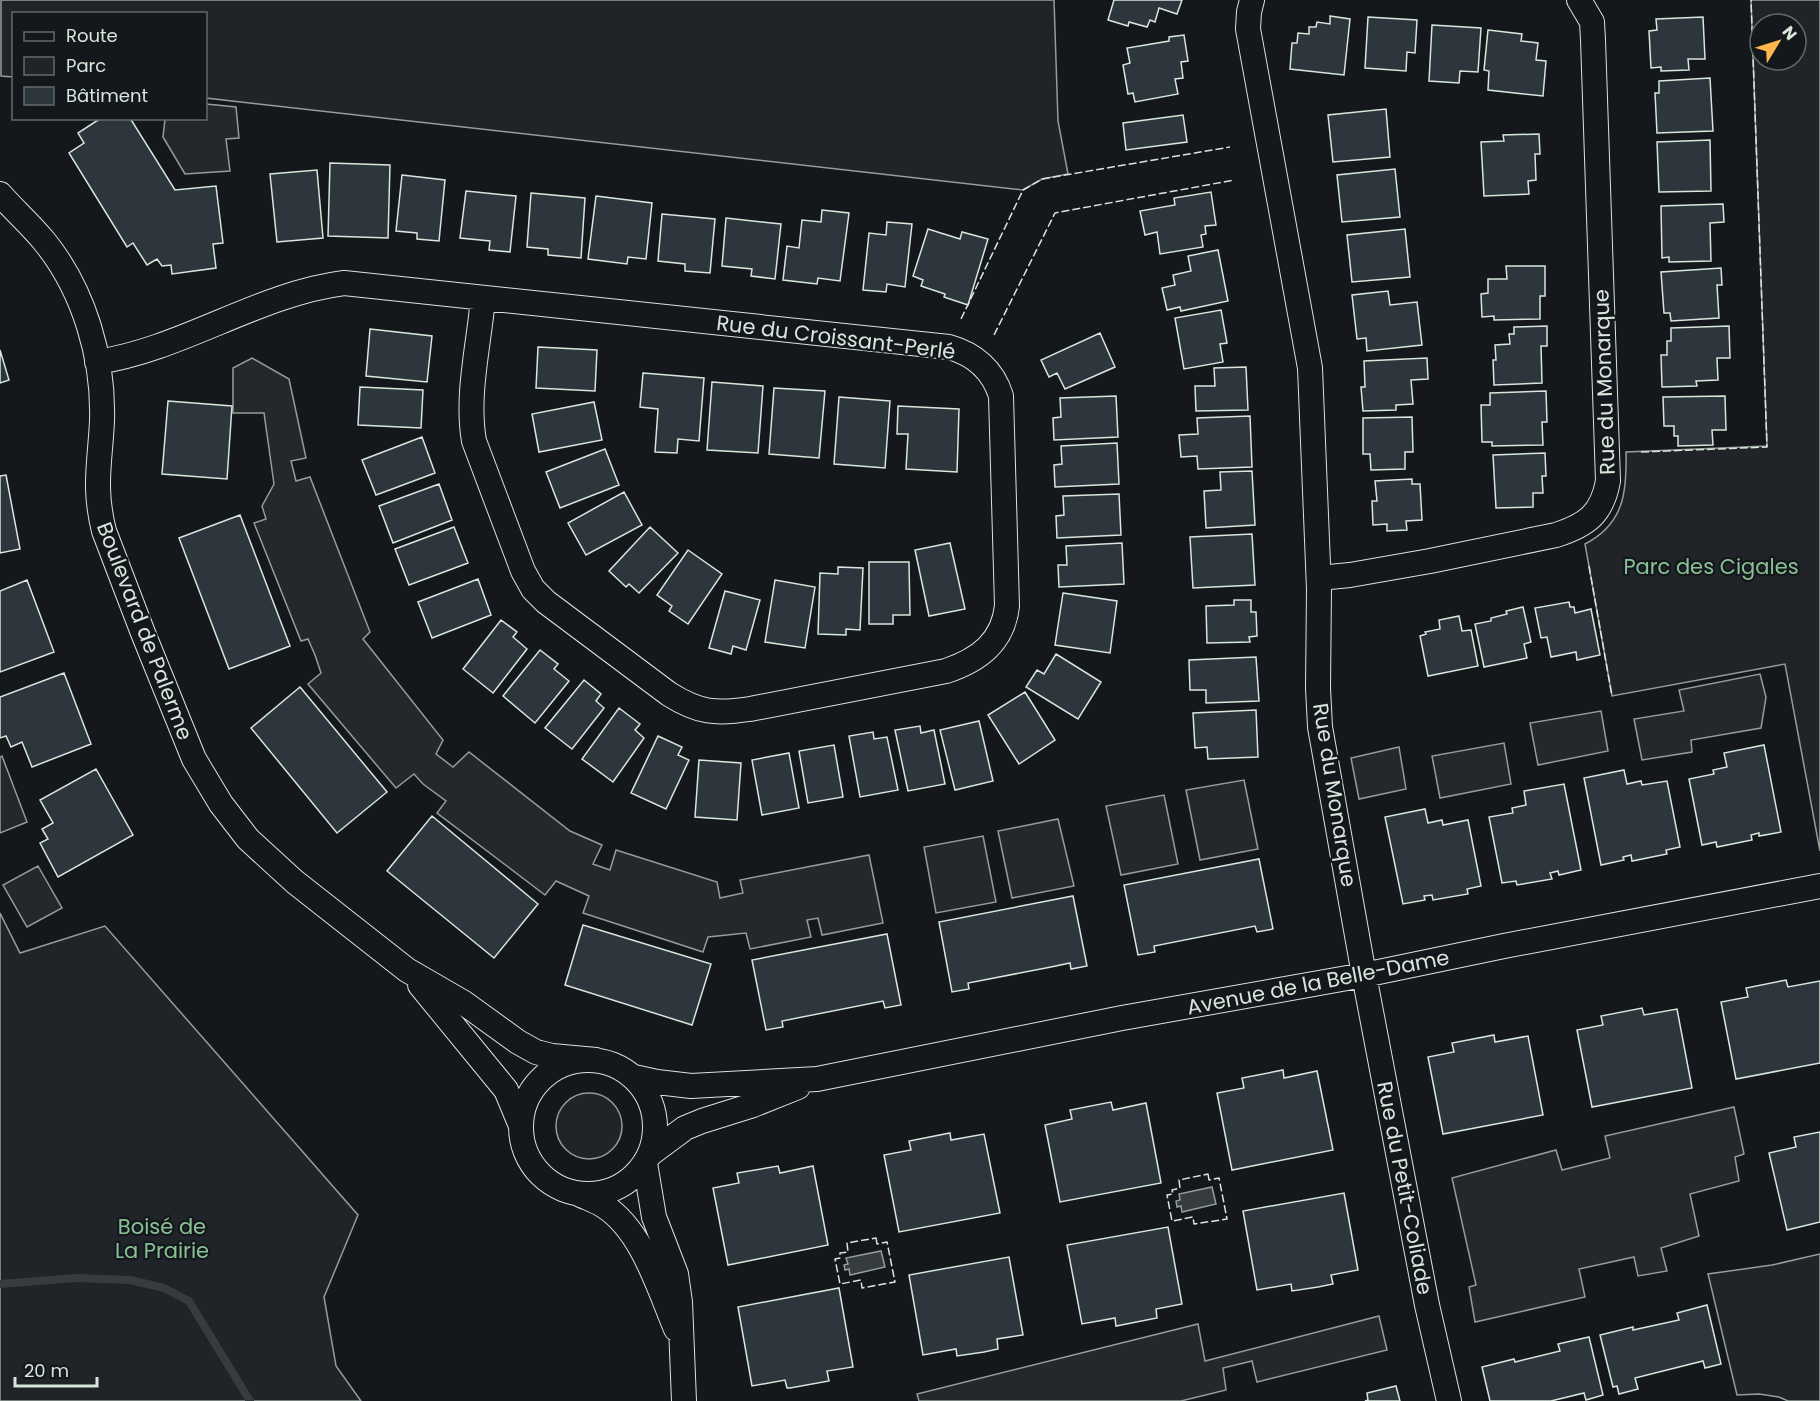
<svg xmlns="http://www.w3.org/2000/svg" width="1820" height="1401" viewBox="0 0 1820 1401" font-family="Poppins,sans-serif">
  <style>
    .green { fill: #202428; stroke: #939e99; stroke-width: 1.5; fill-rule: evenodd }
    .parking { fill: #24282b; stroke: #939e99; stroke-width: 1.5 }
    .water { fill: #363b3e; stroke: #939e99; stroke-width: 1.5 }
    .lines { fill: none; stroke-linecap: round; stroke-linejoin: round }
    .stream { stroke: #363b3e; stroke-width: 8 }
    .building { fill: #2c363c; stroke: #d8e6dc; stroke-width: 1.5 }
    .minor-casing { stroke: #d8e6dc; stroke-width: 26 }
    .minor { stroke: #14181c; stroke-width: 24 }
    .fence { stroke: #d8e6dc; stroke-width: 1.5; stroke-dasharray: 8 3; stroke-linecap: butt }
    .labels { text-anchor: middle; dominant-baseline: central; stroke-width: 4.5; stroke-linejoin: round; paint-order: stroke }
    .street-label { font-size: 21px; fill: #d8e6dc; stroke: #14181c }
    .park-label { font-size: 21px; fill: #8ac095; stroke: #14181c }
  </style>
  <rect width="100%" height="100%" fill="#14181c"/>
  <!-- green -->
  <path class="green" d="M1 0H1054L1058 121 1068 174 1042 179 1023 190 206 98V14H14L13 77 1 76Z
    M1751 0H1820V851L1785 664 1612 696 1585 544C1624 524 1627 492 1626 452L1767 446ZM1760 24H1796V60H1760Z
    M0 913 20 953 105 926 358 1215 324 1297 336 1366 361 1401H0Z
    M556 1126a33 33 0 1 1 66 0a33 33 0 1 1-66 0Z
    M1820 1254V1401H1788L1779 1397 1759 1394 1737 1395 1708 1274 1772 1265Z"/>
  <!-- parking -->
  <path class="parking" d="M206 104 236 107 239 138 226 139 230 171 185 174 163 137 165 119 206 118Z
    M252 358 289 379 306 458 291 461 296 481 310 477 370 632 363 639 443 740 436 754 453 767 469 752 570 831 602 845 593 864 610 870 616 850 717 882 720 898 743 893 740 880 869 855 883 923 822 935 818 918 807 920 811 937 750 949 746 933 708 937 703 952 583 913 589 896 556 881 545 895 437 813 446 801 423 784 414 774 396 788 308 684 321 673 315 655 308 639 301 641 254 523 266 519 262 506 274 484 264 413H233V368Z
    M1760 674 1766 697 1761 728 1691 740 1692 752 1642 760 1634 719 1684 711 1679 690Z
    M1601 711 1608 751 1538 765 1530 723Z
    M1504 743 1511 784 1440 798 1432 756Z
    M1399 747 1406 789 1359 799 1351 758Z
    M2 756 27 822 0 833V757Z
    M1244 780 1258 849 1200 860 1186 790Z
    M1164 795 1178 864 1121 875 1106 806Z
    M1058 819 1074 886 1012 898 998 831Z
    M983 836 996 902 936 913 924 847Z
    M38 866 62 908 27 927 3 885Z
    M1734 1107 1744 1154 1735 1157 1739 1181 1690 1194 1699 1236 1661 1248 1667 1271 1638 1276 1634 1257 1579 1269 1585 1297 1475 1322 1469 1287 1476 1285 1452 1178 1556 1150 1562 1170 1610 1158 1605 1136Z
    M1379 1316 1387 1350 1257 1382 1252 1361 1223 1368 1226 1390 1181 1401H919L917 1394 1198 1324 1205 1361Z"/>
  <!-- water -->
  <path class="water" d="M1212 1187 1216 1204 1182 1212 1181 1206 1177 1207 1176 1201 1180 1200 1179 1194Z
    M881 1251 885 1267 850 1275 849 1269 845 1270 844 1265 848 1264 846 1258Z"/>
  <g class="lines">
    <!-- stream -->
    <path class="stream" d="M0 1284 75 1278 130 1280 164 1288 189 1301 250 1401"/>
  </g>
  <!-- building -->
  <path class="building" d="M1114 0H1182L1177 14 1159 8 1155 22 1150 20 1147 27 1129 22 1128 26 1108 20Z
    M1330 16 1350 19 1344 75 1290 69 1292 43H1297L1298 33 1309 34V27H1316L1317 22 1330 24Z
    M1368 17 1417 20 1415 53 1407 52 1406 71 1365 68Z
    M1703 17 1705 59H1688L1689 70 1661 71V67L1651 68 1649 31 1657 30 1656 19Z
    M1432 25 1481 28 1478 72 1460 71 1459 83 1429 81Z
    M1488 30 1522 34 1521 41 1538 43 1536 60 1546 61 1543 96 1488 90 1489 71 1484 70Z
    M1184 35 1188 61 1181 62 1183 78 1175 79 1178 94 1135 102 1133 93 1128 94 1123 65 1130 63 1127 48 1169 41V37Z
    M1710 78 1713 131 1657 133 1655 93H1659V81Z
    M1386 109 1390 157 1333 162 1328 115Z
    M1183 115 1187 142 1126 150 1123 123Z
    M101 118H130L175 190 216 186 223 243 213 244 216 268 172 274 171 265 162 266 157 259 147 265 133 243 127 247 69 153 84 143 78 133Z
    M1539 134 1540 154H1535L1536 180 1528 181 1529 194 1484 196 1481 142 1504 141 1503 135Z
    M1710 140 1711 191 1659 192 1657 142Z
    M330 163 390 165 388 238 328 236Z
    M1395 169 1400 217 1342 222 1337 175Z
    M317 170 323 238 277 242 270 174Z
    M402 175 445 180 439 241 417 239V233L396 231Z
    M466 191 516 196 510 252 489 250 490 241 460 238Z
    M1211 192 1216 225 1205 226 1206 234 1201 235 1203 247 1160 254 1157 232 1145 235 1140 211 1175 205 1174 198Z
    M531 193 585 198 581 258 548 255V249L527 247Z
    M596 196 652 203 646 259 628 257 627 264 588 259Z
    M1723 204 1724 222 1710 223 1711 261 1669 262V257L1662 258 1661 206Z
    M822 210 849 213 840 281 818 278 817 284 783 280 787 246 799 248 802 220 821 222Z
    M662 214 715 219 710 273 685 271V264L658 261Z
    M726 218 781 224 775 279 751 276 752 269 722 266Z
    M887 222 912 224 905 287 887 284 886 292 863 290 869 233 886 235Z
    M928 229 960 239 962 232 988 239 968 305 944 297 945 294 921 286 923 280 913 276Z
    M1405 229 1410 277 1352 282 1347 235Z
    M1218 250 1228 301 1181 311 1180 307 1167 310 1162 288 1175 285 1173 275 1191 271 1188 256Z
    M1506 266H1545V296H1540V319L1494 320V316L1482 317 1481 294 1488 293V279H1507Z
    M1721 268 1722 285H1717L1719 318 1671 321 1670 313H1664L1661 272Z
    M1388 291 1390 305 1417 302 1422 345 1367 351 1366 338 1357 339 1352 295Z
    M1221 310 1227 343 1220 344 1223 362 1184 369 1175 318Z
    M1547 326V346H1541L1542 383 1494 385 1493 360H1496L1495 345 1510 344 1509 334H1514V327Z
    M1729 326 1730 358H1717L1718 380 1696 381 1697 386 1662 387 1661 355H1667V341H1671V328Z
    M370 329 432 336 427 382 366 376Z
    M1100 333 1115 367 1065 389 1057 373 1049 377 1041 360Z
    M538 347 597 350 595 391 536 388Z
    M0 350 9 380 0 383Z
    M1427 358 1428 379 1411 380 1413 404 1396 405V410L1363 411 1361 387H1365L1364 361Z
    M1246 367 1248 410 1196 411 1195 386H1215L1214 368Z
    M643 373 704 378 699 441 678 439 677 453 655 452 658 409 640 407Z
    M712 382 763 386 758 453 707 450Z
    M360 387 423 390 421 428 358 425Z
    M774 388 825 391 819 458 769 454Z
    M1546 391 1547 422H1542L1543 445 1492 446V442H1482L1481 405H1490V393Z
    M1116 396 1118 437 1054 440 1053 418 1061 417 1060 398Z
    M1725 396 1726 430H1712L1713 445 1678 446V436H1674V426H1664L1663 397Z
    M839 397 890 401 885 468 834 464Z
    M168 401 232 406 227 479 162 474Z
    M594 402 602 440 539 452 532 414Z
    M898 406 959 409 957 472 906 469 908 434H897Z
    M1250 416 1252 467 1198 469 1197 456 1181 457 1179 435 1198 434 1197 418Z
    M1412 417 1413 452H1405V469L1371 470 1370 454H1363V418Z
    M422 437 435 473 376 495 362 460Z
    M1117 443 1119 484 1055 487 1054 465 1062 464 1061 446Z
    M605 449 619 485 560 508 546 472Z
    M1545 453 1546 476H1542L1543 493H1533V507L1496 508 1493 455Z
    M1252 471 1255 525 1206 528 1204 491 1221 490 1220 472Z
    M6 475 20 549 0 553V476Z
    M1412 479V484H1420L1422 520 1406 521 1407 530 1387 531V524L1373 525 1372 501H1377L1375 481Z
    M439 484 452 520 393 543 379 506Z
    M624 492 642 525 586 555 568 523Z
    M1119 494 1121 535 1057 538 1056 516 1064 515 1063 496Z
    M240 515 290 646 229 669 179 538Z
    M454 527 468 563 409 585 395 549Z
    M650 527 678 553 639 593 629 584 626 587 609 571Z
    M1252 534 1255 585 1193 588 1190 537Z
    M950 543 965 609 929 616 915 550Z
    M1122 543 1124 584 1059 587 1058 565H1067L1066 546Z
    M688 550 722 574 688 624 669 611 672 606 657 595Z
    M869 562H909L910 615H893V624H869Z
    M838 567 863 568 860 630 846 629V635L818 634 820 573 838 574Z
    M478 579 491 615 432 638 418 602Z
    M27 580 54 652 0 672V591Z
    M775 580 815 587 805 648 765 642Z
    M725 591 760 600 746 650 733 646 731 654 709 648Z
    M1063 593 1117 601 1110 653 1055 645Z
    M1234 600H1251V612H1256L1257 636 1249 637 1250 642 1207 643 1206 606 1234 605Z
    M1569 602 1570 607H1574L1575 613 1591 609 1600 655 1577 660 1576 652 1551 657 1547 637 1541 638 1535 608Z
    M1523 607 1531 642 1524 644 1527 658 1484 667 1475 624 1491 621V618L1507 614 1506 611Z
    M1459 616 1462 631 1471 630 1478 666 1428 676 1420 636 1426 634 1425 632 1440 629 1439 620Z
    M501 620 517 632 513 637 527 649 493 693 463 669Z
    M540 650 558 664 554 669 569 681 535 723 503 696Z
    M1056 654 1101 682 1078 719 1026 687 1037 670 1044 674Z
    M1256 657 1259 701 1206 703V690H1190L1189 660Z
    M64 673 91 744 32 767 22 742 11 747 6 736 0 738V697Z
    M584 680 601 694 596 701 604 708 572 749 545 728Z
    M300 687 387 792 337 833 251 728Z
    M1025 692 1055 740 1019 764 988 715Z
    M619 708 640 724 635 730 644 738 613 782 582 759Z
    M1256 710 1258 757 1208 759 1207 747 1195 748 1193 713Z
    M979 721 993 781 955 790 940 730Z
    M920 726 921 733 934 730 945 784 908 791 895 730Z
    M873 732 874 739 887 737 898 790 860 797 849 736Z
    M658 736 682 747 678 755 689 760 666 809 631 793Z
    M834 745 843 797 808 803 799 751Z
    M1764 745 1781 832 1759 836V833L1751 835 1752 840 1717 847 1716 842 1702 845 1689 779 1714 774 1713 770 1727 767 1724 753Z
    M789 753 799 808 762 815 752 760Z
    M699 760 741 763 737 820 695 817Z
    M96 769 133 835 58 877 40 843 48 839 42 829 53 823 40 800Z
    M1624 770 1627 784 1641 781 1642 785 1667 781 1680 847 1666 850 1667 854 1632 861 1631 855 1623 857 1624 860 1601 865 1584 778Z
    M1564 784 1581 870 1559 875 1558 871 1550 873 1552 879 1517 885 1516 881 1502 883 1489 817 1513 813 1512 808 1526 805 1524 791Z
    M1425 809 1428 823 1442 820 1443 825 1468 820 1481 886 1467 889 1468 894 1433 900 1432 895 1424 896 1425 900 1403 904 1385 817Z
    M432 816 538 904 494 958 387 871Z
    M1259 859 1273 929 1257 932 1255 926 1154 946 1155 952 1138 955 1124 885Z
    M1073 896 1087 966 1071 969 1070 963 1051 967 968 983 969 989 952 992 939 922Z
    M583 925 711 964 692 1025 565 985Z
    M887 934 901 1005 885 1008 883 1001 782 1021 783 1027 766 1030 752 960Z
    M1786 980 1788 987 1820 981V1063L1736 1079 1721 1002 1748 997 1746 988Z
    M1642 1008 1644 1015 1677 1009 1692 1088 1592 1107 1577 1030 1603 1025 1601 1016Z
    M1494 1035 1495 1042 1528 1036 1543 1115 1443 1134 1428 1057 1454 1052 1452 1043Z
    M1283 1070 1284 1078 1317 1071 1333 1150 1232 1170 1217 1093 1244 1088 1242 1078Z
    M1111 1102 1113 1110 1146 1103 1161 1183 1060 1202 1045 1125 1072 1119 1070 1110Z
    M1820 1132V1222L1787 1230 1769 1153 1796 1147 1794 1137Z
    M950 1133 951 1140 984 1134 1000 1213 899 1232 884 1155 911 1150 909 1141Z
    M778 1166 780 1173 813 1166 828 1245 728 1265 713 1188 739 1183 737 1173Z
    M1344 1193 1358 1270 1331 1275 1333 1284 1318 1287 1292 1291 1291 1284 1257 1290 1243 1211Z
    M1168 1227 1182 1304 1156 1309 1157 1318 1116 1326 1115 1318 1082 1324 1067 1245Z
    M1009 1257 1023 1335 997 1339 998 1349 984 1352 957 1356 956 1349 923 1355 909 1275Z
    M839 1288 853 1367 827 1371 829 1381 790 1388H787L785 1380 752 1386 738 1307Z
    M1707 1305 1721 1364 1705 1368 1703 1361 1635 1378 1638 1389 1619 1394 1617 1386 1613 1387 1600 1335 1633 1327V1330L1679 1320 1677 1313Z
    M1589 1337 1603 1395 1586 1400 1584 1393 1551 1401H1490L1482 1367 1514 1359 1515 1362 1560 1351 1558 1344Z
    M1396 1386 1400 1401H1365L1368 1400 1367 1393Z"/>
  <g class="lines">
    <defs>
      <path id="minor" d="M1252 0 1249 12 1248 29 1310 368 1319 589 1318 688 1320 727 1364 975 1427 1305 1449 1401
        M0 194C14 210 30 224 44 241 84 290 104 358 102 421 100 463 93 487 104 531L143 633 194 759 221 804 248 839 295 882 407 970 464 1003 518 1042 536 1052 552 1056 596 1060
        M97 362C183 349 258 294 344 283L949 347C974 354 993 370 1001 396L1007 606C1003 642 979 660 946 671L750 709C716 714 699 713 669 694L546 602 533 589 523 571 474 441C466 395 479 345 483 298
        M1319 578 1350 575 1430 561 1556 535C1587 525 1602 514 1608 481L1593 40 1592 22 1579 0
        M420 985 506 1090 521 1126
        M521 1127a67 67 0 1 1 134 0a67 67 0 1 1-134 0Z
        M634 1077 657 1082 691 1086 817 1079 1122 1018 1364 975 1504 946 1820 886
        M650 1154 685 1128 702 1121 753 1105 798 1087
        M645 1163 654 1217 676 1274 680 1302 684 1401
        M579 1194C587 1198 596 1201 604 1206 642 1230 659 1289 676 1329"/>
    </defs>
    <!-- minor casing -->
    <use href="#minor" class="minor-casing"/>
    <!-- minor -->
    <use href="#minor" class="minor"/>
    <!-- fence -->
    <path class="fence" d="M961 319 1023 190 1042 179 1230 147
      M994 335 1055 213 1234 180
      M1641 452 1767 447 1751 0
      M1589 566 1612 696
      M1208 1174 1209 1180 1219 1178 1227 1219 1194 1224 1193 1217 1172 1221 1167 1195 1173 1194 1172 1190 1180 1188 1179 1180Z
      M876 1238 877 1244 887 1242 895 1282 862 1288 861 1280 840 1284 835 1259 840 1258V1253L848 1252 847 1243Z"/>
  </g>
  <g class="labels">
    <!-- street labels -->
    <g class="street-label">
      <text transform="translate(836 337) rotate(7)">Rue du Croissant-Perlé</text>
      <text transform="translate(1604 382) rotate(-92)">Rue du Monarque</text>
      <text transform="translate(145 631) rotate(69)">Boulevard de Palerme</text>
      <text transform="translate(1335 795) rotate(81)">Rue du Monarque</text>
      <text transform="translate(1318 982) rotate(-11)">Avenue de la Belle-Dame</text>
      <text transform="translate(1405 1188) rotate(79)">Rue du Petit-Coliade</text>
    </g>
    <!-- park labels -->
    <g class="park-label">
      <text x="1711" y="566">Parc des Cigales</text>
      <text x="162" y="1226">Boisé de<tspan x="162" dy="24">La Prairie</tspan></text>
    </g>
  </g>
  <!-- legend -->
  <rect x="12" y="12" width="195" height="108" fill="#14181c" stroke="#626a69" stroke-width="1.5"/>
  <rect x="24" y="32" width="30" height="9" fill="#14181c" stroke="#626a69" stroke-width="1.5"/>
  <text x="66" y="42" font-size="18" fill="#d8e6dc">Route</text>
  <rect x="24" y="57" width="30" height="18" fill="#202428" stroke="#626a69" stroke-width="1.5"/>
  <text x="66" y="72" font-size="18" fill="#d8e6dc">Parc</text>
  <rect x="24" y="87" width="30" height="18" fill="#2c363c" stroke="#626a69" stroke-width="1.5"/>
  <text x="66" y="102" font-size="18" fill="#d8e6dc">Bâtiment</text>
  <!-- north arrow -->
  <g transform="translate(1778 42) rotate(52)"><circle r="28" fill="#14181c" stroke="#626a69" stroke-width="1.5"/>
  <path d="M0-4.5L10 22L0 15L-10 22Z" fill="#ffb74d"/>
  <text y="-9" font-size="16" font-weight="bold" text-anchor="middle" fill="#d8e6dc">N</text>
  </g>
  <!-- scale -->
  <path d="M15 1377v9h82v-9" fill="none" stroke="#d8e6dc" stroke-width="3"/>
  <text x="24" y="1377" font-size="18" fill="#d8e6dc" stroke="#14181c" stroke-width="4.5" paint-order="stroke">20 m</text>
</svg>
